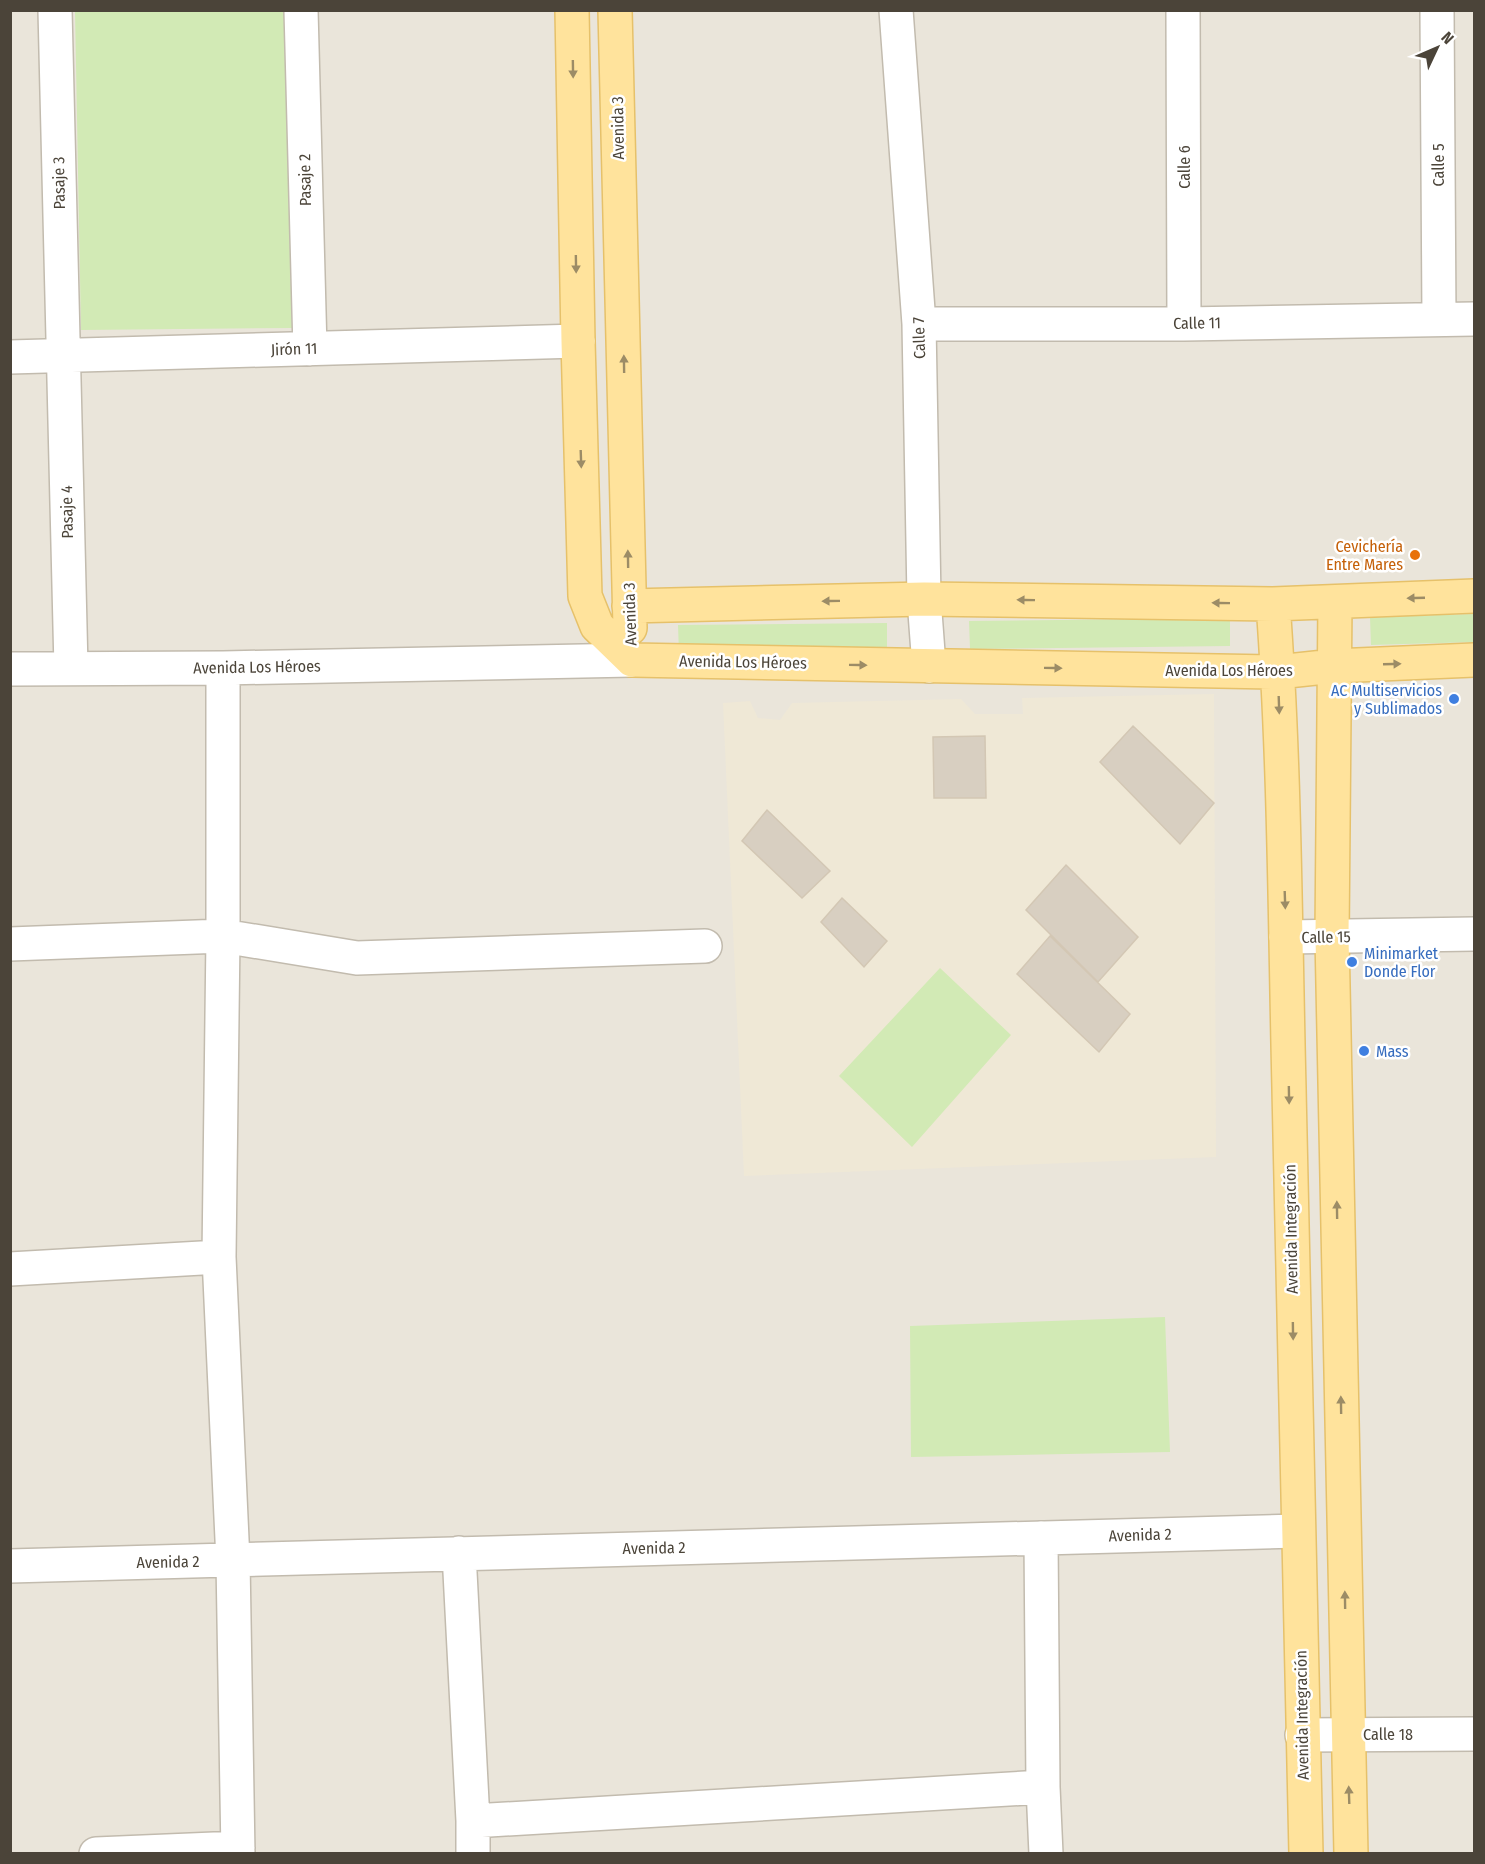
<svg xmlns="http://www.w3.org/2000/svg" width="1485" height="1864" viewBox="0 0 1485 1864" font-family="'Fira Sans Condensed',sans-serif">
  <style>
    .residential { fill: #eae5da }
    .education { fill: #efe8d6 }
    .green { fill: #d2eab5 }
    .building { fill: #d8cfc1; stroke: #d3c7b4; stroke-width: 1.5 }
    .lines { fill: none; stroke-linecap: round; stroke-linejoin: round }
    .minor-casing { stroke: #c2bbae; stroke-width: 36 }
    .major-casing { stroke: #e6c16a; stroke-width: 36 }
    .minor { stroke: #fff; stroke-width: 33 }
    .major { stroke: #ffe39c; stroke-width: 33 }
    .oneway { fill: #9c8c66 }
    .food-dot { fill: #e8710a; stroke: #fff; stroke-width: 2 }
    .shop-dot { fill: #3f7fe0; stroke: #fff; stroke-width: 2 }
    .labels { text-anchor: middle; dominant-baseline: central; stroke-width: 5; stroke-linejoin: round; paint-order: stroke }
    .street-label { font-size: 16px; fill: #4b4439; stroke: #fff }
    .food-label { font-size: 16px; fill: #c56008; stroke: #fff; text-anchor: end }
    .shop-label { font-size: 16px; fill: #366cbe; stroke: #fff; text-anchor: start }
  </style>
  <rect width="100%" height="100%" fill="#f6f3ec"/>
  <!-- residential -->
  <path class="residential" d="M11 11H1474V1853H11Z"/>
  <!-- education -->
  <path class="education" d="M1214 694 1216 1157 744 1176 723 703 750 701 758 718 780 720 792 703 961 699 975 714H1023L1022 698Z"/>
  <!-- green -->
  <path class="green" d="M75 11H284L292 328 81 330Z
    M1474 614V642L1371 645 1370 617Z
    M1230 618V646L970 649 969 621Z
    M887 623V652L679 654 678 625Z
    M940 968 1011 1035 912 1147 839 1076Z
    M1165 1317 1170 1452 911 1457 910 1326Z"/>
  <!-- building -->
  <path class="building" d="M1133 726 1214 803 1180 844 1100 762Z
    M985 736 986 798H934L933 737Z
    M767 810 830 871 802 898 742 841Z
    M1066 865 1138 937 1098 982 1026 910Z
    M842 898 887 941 864 967 821 922Z
    M1050 936 1130 1014 1099 1052 1017 974Z"/>
  <g class="lines">
    <defs>
      <path id="minor" d="M55 10 71 668
        M301 10 310 349
        M896 10 919 324 924 599 929 666
        M1183 10 1184 324
        M1437 10 1439 319
        M919 324H1184L1474 319
        M10 357 578 341
        M223 668V936L219 1257 233 1561 238 1854
        M10 669 223 668 632 660
        M1286 937 1474 934
        M10 944 223 936 357 958 705 946
        M10 1269 219 1257
        M1041 1538 1043 1787 1046 1854
        M459 1553 473 1821V1854
        M10 1566 1297 1531
        M1302 1735 1474 1734
        M473 1821 1043 1787
        M96 1854 238 1848"/>
      <path id="major" d="M572 10 578 341 585 596 597 626 632 660
        M615 10 630 628
        M1335 602 1332 937 1351 1854
        M1273 604C1285 765 1285 927 1289 1088 1294 1343 1298 1598 1306 1854
        M629 606 924 599 1273 604 1474 596
        M632 660 1278 672 1334 666 1474 660"/>
    </defs>
    <!-- minor casing -->
    <use href="#minor" class="minor-casing"/>
    <!-- major casing -->
    <use href="#major" class="major-casing"/>
    <!-- minor -->
    <use href="#minor" class="minor"/>
    <!-- major -->
    <use href="#major" class="major"/>
  </g>
  <!-- one-way arrows -->
  <defs><path id="oneway-solid" d="M-6-.8H1V-3.2L6.5 0L1 3.2V.8H-6Z" transform="scale(1.5)"/></defs>
  <g class="oneway">
    <use href="#oneway-solid" transform="translate(573 69) rotate(89)"/>
    <use href="#oneway-solid" transform="translate(576 264) rotate(89)"/>
    <use href="#oneway-solid" transform="translate(624 364) rotate(-91)"/>
    <use href="#oneway-solid" transform="translate(581 459) rotate(88)"/>
    <use href="#oneway-solid" transform="translate(628 559) rotate(-91)"/>
    <use href="#oneway-solid" transform="translate(1416 598) rotate(178)"/>
    <use href="#oneway-solid" transform="translate(1026 600) rotate(-179)"/>
    <use href="#oneway-solid" transform="translate(831 601) rotate(179)"/>
    <use href="#oneway-solid" transform="translate(1221 603) rotate(-179)"/>
    <use href="#oneway-solid" transform="translate(1392 664) rotate(-2)"/>
    <use href="#oneway-solid" transform="translate(858 665) rotate(1)"/>
    <use href="#oneway-solid" transform="translate(1053 668) rotate(1)"/>
    <use href="#oneway-solid" transform="translate(1279 705) rotate(88)"/>
    <use href="#oneway-solid" transform="translate(1285 900) rotate(88)"/>
    <use href="#oneway-solid" transform="translate(1289 1095) rotate(89)"/>
    <use href="#oneway-solid" transform="translate(1337 1210) rotate(-91)"/>
    <use href="#oneway-solid" transform="translate(1293 1331) rotate(89)"/>
    <use href="#oneway-solid" transform="translate(1341 1405) rotate(-91)"/>
    <use href="#oneway-solid" transform="translate(1345 1600) rotate(-91)"/>
    <use href="#oneway-solid" transform="translate(1349 1795) rotate(-92)"/>
  </g>
  <!-- markers -->
  <circle class="food-dot" cx="1415" cy="555" r="6"/>
  <g class="shop-dot">
    <circle cx="1454" cy="699" r="6"/>
    <circle cx="1352" cy="962" r="6"/>
    <circle cx="1364" cy="1051" r="6"/>
  </g>
  <g class="labels">
    <!-- street labels -->
    <g class="street-label">
      <text transform="translate(618 128) rotate(-91)">Avenida 3</text>
      <text transform="translate(1438 165) rotate(-90)">Calle 5</text>
      <text transform="translate(1184 167) rotate(-90)">Calle 6</text>
      <text transform="translate(305 180) rotate(-91)">Pasaje 2</text>
      <text transform="translate(59 183) rotate(-91)">Pasaje 3</text>
      <text transform="translate(1197 323) rotate(-1)">Calle 11</text>
      <text transform="translate(919 338) rotate(-92)">Calle 7</text>
      <text transform="translate(294 349) rotate(-2)">Jirón 11</text>
      <text transform="translate(67 512) rotate(-91)">Pasaje 4</text>
      <text transform="translate(630 614) rotate(-92)">Avenida 3</text>
      <text transform="translate(743 662) rotate(1)">Avenida Los Héroes</text>
      <text transform="translate(257 667) rotate(-1)">Avenida Los Héroes</text>
      <text x="1229" y="670">Avenida Los Héroes</text>
      <text transform="translate(1326 937) rotate(-1)">Calle 15</text>
      <text transform="translate(1291 1229) rotate(-91)">Avenida Integración</text>
      <text transform="translate(1140 1535) rotate(-2)">Avenida 2</text>
      <text transform="translate(654 1548) rotate(-1)">Avenida 2</text>
      <text transform="translate(168 1562) rotate(-1)">Avenida 2</text>
      <text transform="translate(1302 1715) rotate(-91)">Avenida Integración</text>
      <text x="1388" y="1734">Calle 18</text>
    </g>
    <!-- food labels -->
    <g class="food-label">
      <text x="1403" y="546">Cevichería<tspan x="1403" dy="18">Entre Mares</tspan></text>
    </g>
    <!-- shop labels -->
    <g class="shop-label">
      <text x="1442" y="690" text-anchor="end">AC Multiservicios<tspan x="1442" dy="18">y Sublimados</tspan></text>
      <text x="1364" y="953">Minimarket<tspan x="1364" dy="18">Donde Flor</tspan></text>
      <text x="1376" y="1051">Mass</text>
    </g>
  </g>
  <!-- border -->
  <rect width="1485" height="1864" fill="none" stroke="#4b4439" stroke-width="24"/>
  <!-- north arrow -->
  <g transform="translate(1437 48) rotate(46)" stroke="#ffffff" stroke-width="4.5" paint-order="stroke">
  <path d="M0-4.5L10 22L0 15L-10 22Z" fill="#4b4439"/>
  <text y="-9" font-size="16" font-weight="bold" text-anchor="middle" fill="#4b4439">N</text>
  </g>
</svg>
